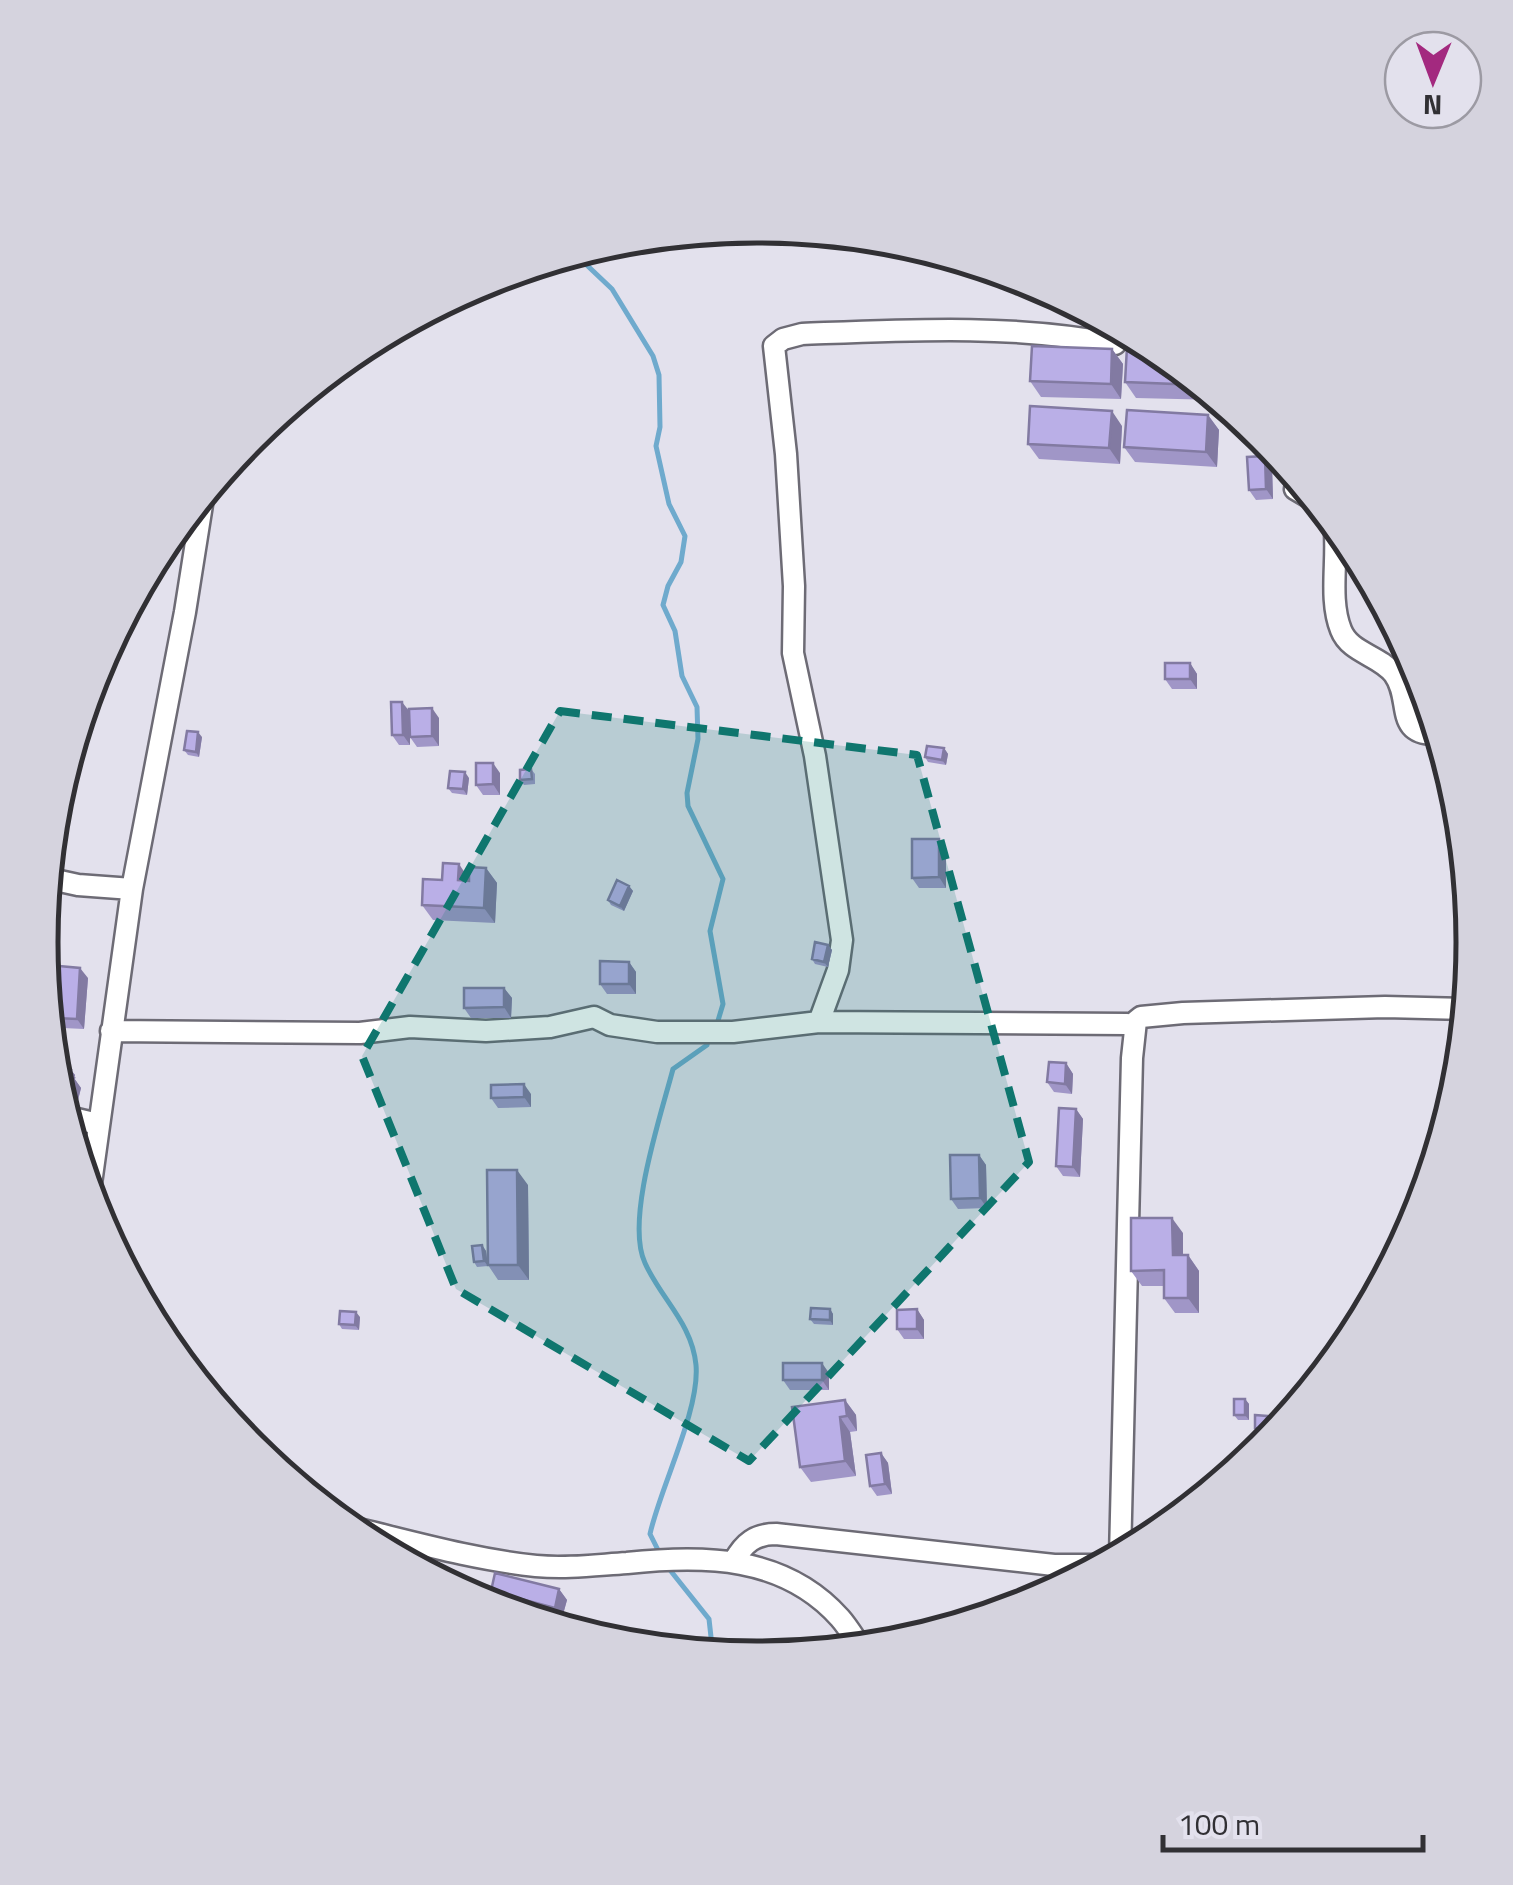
<svg xmlns="http://www.w3.org/2000/svg" width="1513" height="1885" viewBox="0 0 1513 1885" font-family="'Titillium Web',sans-serif">
  <style>
    .lines { fill: none; stroke-linecap: round; stroke-linejoin: round }
    .stream { stroke: #6faacd; stroke-width: 5 }
    .minor-casing { stroke: #6d6b75; stroke-width: 25 }
    .minor { stroke: #fff; stroke-width: 20 }
    .wall { fill: #a096c7 }
    .shaded-wall { fill: #827aa2 }
    .building { fill: #baafe7; stroke: #827aa2; stroke-width: 2.5 }
    .marked { fill: #0f766e; fill-opacity: 0.2; stroke: #0f766e; stroke-width: 8; stroke-dasharray: 20 12; stroke-linejoin: round }
    .rim { fill: none; stroke: #313034; stroke-width: 5 }
  </style>
  <rect width="100%" height="100%" fill="#e3e1ed"/>
  <g class="lines">
    <!-- stream -->
    <path class="stream" d="M574 253 612 289 653 356 659 375 660 427 656 446 669 504 685 536 681 562 668 586 663 605 675 631 682 676 697 707 698 739 687 793 688 806 723 879 710 931 723 1004 717 1024
      M660 1554 650 1534C660 1488 700 1410 696 1365 692 1323 661 1299 645 1263 625 1221 661 1115 673 1069L707 1045 708 1040
      M666 1565 709 1619 713 1655"/>
    <defs>
      <path id="minor" d="M1295 489 1317 502
        M1334 522C1339 556 1328 598 1341 630 1350 653 1379 655 1394 674 1413 700 1393 736 1438 734
        M46 878 78 885 132 889
        M819 1022 838 970 842 940 815 756 793 653 794 586 786 454 774 346 783 339 802 334C907 330 1011 324 1115 344
        M111 1031 360 1033 410 1027 486 1031 550 1027 594 1017 610 1025 657 1032H733L819 1022 1127 1024 1134 1028
        M64 1116 98 1124
        M89 1198 132 889 185 612 204 492
        M342 1525C406 1540 470 1559 536 1566 567 1569 596 1565 627 1563 703 1555 784 1555 840 1618 848 1627 855 1639 862 1649
        M1120 1557 1132 1058 1136 1021 1141 1017 1183 1013 1385 1007 1466 1009
        M734 1561C744 1543 755 1534 776 1534L1054 1565H1105"/>
    </defs>
    <!-- minor casing -->
    <use href="#minor" class="minor-casing"/>
    <!-- minor -->
    <use href="#minor" class="minor"/>
  </g>
  <!-- wall -->
  <path class="wall" d="M1101 318 1129 333 1105 334 1101 329Z
    M1156 348 1219 399V400L1136 398 1125 382Z
    M1112 349 1123 364 1121 399 1041 397 1030 381Z
    M1208 415 1219 430 1217 467 1135 462 1124 447Z
    M1122 426 1120 464 1039 459 1028 444Z
    M1265 456 1272 466 1273 499 1256 500 1249 490Z
    M1190 663 1197 674V689H1172L1165 679Z
    M409 712 439 718V746L417 747 410 737V745H399L392 735Z
    M202 737 199 757 188 755 184 750Z
    M944 748 948 754 946 765 928 762 925 757Z
    M531 769 535 774V784L524 785 520 780Z
    M500 773V795H483L476 785Z
    M469 778 467 795 452 793 448 788Z
    M939 839 946 849V888H919L912 878Z
    M486 868 497 883 495 923 433 920 422 905 442 880 469 878Z
    M629 886 633 891 624 911 611 905 608 900Z
    M828 945 832 950 828 967 815 964 812 959Z
    M629 962 636 972V994H607L600 984Z
    M88 978 84 1029 63 1028 56 1018Z
    M504 988 512 998 511 1018H471L464 1008Z
    M1066 1063 1073 1074 1072 1094 1054 1092 1047 1082Z
    M71 1070 75 1075 74 1078 81 1088 74 1116 63 1113 54 1082 56 1073Z
    M531 1094V1107L498 1108 491 1098Z
    M1076 1109 1083 1119 1080 1177 1063 1176 1056 1166Z
    M979 1155 986 1165 987 1208 958 1209 951 1199Z
    M528 1185 529 1280H498L488 1265Z
    M1183 1233V1255H1188L1199 1271V1313H1175L1164 1298V1286H1142L1131 1271Z
    M482 1245 486 1251 488 1266 477 1267 474 1262Z
    M830 1309 833 1314V1325L814 1324 810 1319Z
    M917 1309 924 1320V1339H904L897 1329Z
    M360 1317 359 1330 342 1329 339 1324Z
    M829 1373V1390H790L783 1380Z
    M1245 1399 1249 1404V1420H1238L1234 1415Z
    M845 1400 856 1415 857 1431 850 1432 856 1476 811 1482 800 1467Z
    M1271 1421 1270 1434 1258 1433 1255 1428Z
    M881 1453 888 1463 892 1494 877 1496 870 1486Z
    M559 1589 567 1600 562 1618 498 1601 491 1591Z"/>
  <!-- shaded-wall -->
  <path class="shaded-wall" d="M1112 349 1123 364 1121 399 1111 384Z
    M1112 411 1122 426 1120 464 1109 448Z
    M1208 415 1219 430 1217 467 1206 452Z
    M1265 456 1272 466 1273 499 1266 489Z
    M1190 663 1197 674V689L1190 679Z
    M402 702 410 712V745L403 735Z
    M432 708 439 718V746L432 736Z
    M198 732 202 737 199 757 196 752Z
    M944 748 948 754 946 765 942 760Z
    M493 763 500 773V795L493 784Z
    M465 772 469 778 467 795 463 789Z
    M939 839 946 849V888L939 877Z
    M459 864 469 879 468 895 458 880Z
    M486 868 497 883 495 923 484 908Z
    M629 886 633 891 624 911 620 906Z
    M828 945 832 950 828 967 824 962Z
    M629 962 636 972V994L629 984Z
    M80 968 88 978 84 1029 77 1019Z
    M504 988 512 998 511 1018 504 1007Z
    M1066 1063 1073 1074 1072 1094 1065 1084Z
    M71 1070 75 1075 74 1078 81 1088 74 1116 67 1106 69 1079Z
    M524 1084 531 1094V1107L524 1097Z
    M1076 1109 1083 1119 1080 1177 1073 1167Z
    M979 1155 986 1165 987 1208 980 1198Z
    M517 1170 528 1185 529 1280 518 1265Z
    M1172 1218 1183 1233V1271L1173 1255Z
    M482 1245 486 1251 488 1266 484 1261Z
    M1188 1255 1199 1271V1313L1188 1298Z
    M830 1309 833 1314V1325L830 1320Z
    M917 1309 924 1320V1339L917 1329Z
    M356 1312 360 1317 359 1330 355 1325Z
    M822 1363 829 1373V1390L822 1380Z
    M1245 1399 1249 1404V1420L1245 1415Z
    M845 1400 856 1415 857 1431 847 1416Z
    M1267 1416 1271 1421 1270 1434 1267 1429Z
    M840 1417 850 1432 856 1476 845 1461Z
    M881 1453 888 1463 892 1494 885 1484Z
    M559 1589 567 1600 562 1618 555 1608Z"/>
  <!-- building -->
  <path class="building" d="M1101 318 1120 328 1101 329Z
    M1032 346 1112 349 1111 384 1030 381Z
    M1127 347 1156 348 1201 385 1125 382Z
    M1030 406 1112 411 1109 448 1028 444Z
    M1127 410 1208 415 1206 452 1124 447Z
    M1265 456 1266 489 1249 490 1247 457Z
    M1165 663H1190V679H1165Z
    M391 702H402L403 735H392Z
    M432 708V736L410 737 409 709Z
    M187 731 198 732 196 752 184 750Z
    M927 746 944 748 942 760 925 757Z
    M476 763H493V784L476 785Z
    M531 769 532 779 520 780V770Z
    M450 771 465 772 463 789 448 788Z
    M912 839H939V877L912 878Z
    M443 863 459 864 458 880 469 881V867L486 868 484 908 422 905 423 879 442 880Z
    M617 880 629 886 620 906 608 900Z
    M815 942 828 945 824 962 812 959Z
    M600 961 629 962V984H600Z
    M59 966 80 968 77 1019 56 1018Z
    M464 988H504V1007L464 1008Z
    M1049 1062 1066 1063 1065 1084 1047 1082Z
    M58 1066 71 1070 69 1077 56 1073Z
    M53 1073 74 1078 67 1106 60 1104 54 1082Z
    M524 1084V1097L491 1098V1085Z
    M1059 1108 1076 1109 1073 1167 1056 1166Z
    M950 1155H979L980 1198 951 1199Z
    M487 1170H517L518 1265H488Z
    M1131 1218H1172L1173 1255H1188V1298H1164V1270L1131 1271Z
    M482 1245 484 1261 474 1262 472 1246Z
    M811 1308 830 1309V1320L810 1319Z
    M917 1309V1329H897V1310Z
    M340 1311 356 1312 355 1325 339 1324Z
    M783 1363H822V1380H783Z
    M1234 1399H1245V1415H1234Z
    M845 1400 847 1416 840 1417 845 1461 800 1467 792 1407Z
    M1255 1415 1267 1416V1429L1255 1428Z
    M881 1453 885 1484 870 1486 866 1455Z
    M495 1573 559 1589 555 1608 491 1591Z"/>
  <!-- marked area -->
  <path class="marked" d="M560 711 917 755 1029 1162 749 1461 456 1289 362 1056Z"/>
  <!-- crop -->
  <path d="M0 0H1513V1885H0ZM58 942a699 699 0 1 1 1398 0a699 699 0 1 1-1398 0Z" fill="#d5d3de" fill-rule="evenodd"/>
  <path class="rim" d="M58 942a699 699 0 1 1 1398 0a699 699 0 1 1-1398 0Z"/>
  <!-- north arrow -->
  <g transform="translate(1433 80) rotate(181)"><circle r="48" fill="#e3e1ed" stroke="#9c9aa3" stroke-width="2.5"/>
  <path d="M0-8L18 38L0 25L-18 38Z" fill="#a3297f"/>
  <text y="-15" font-size="28" font-weight="bold" text-anchor="middle" fill="#313034">N</text>
  </g>
  <!-- scale -->
  <path d="M1163 1835v15h260v-15" fill="none" stroke="#313034" stroke-width="5"/>
  <text x="1178" y="1835" font-size="30" fill="#313034" stroke="#e3e1ed" stroke-width="8" paint-order="stroke">100 m</text>
</svg>
